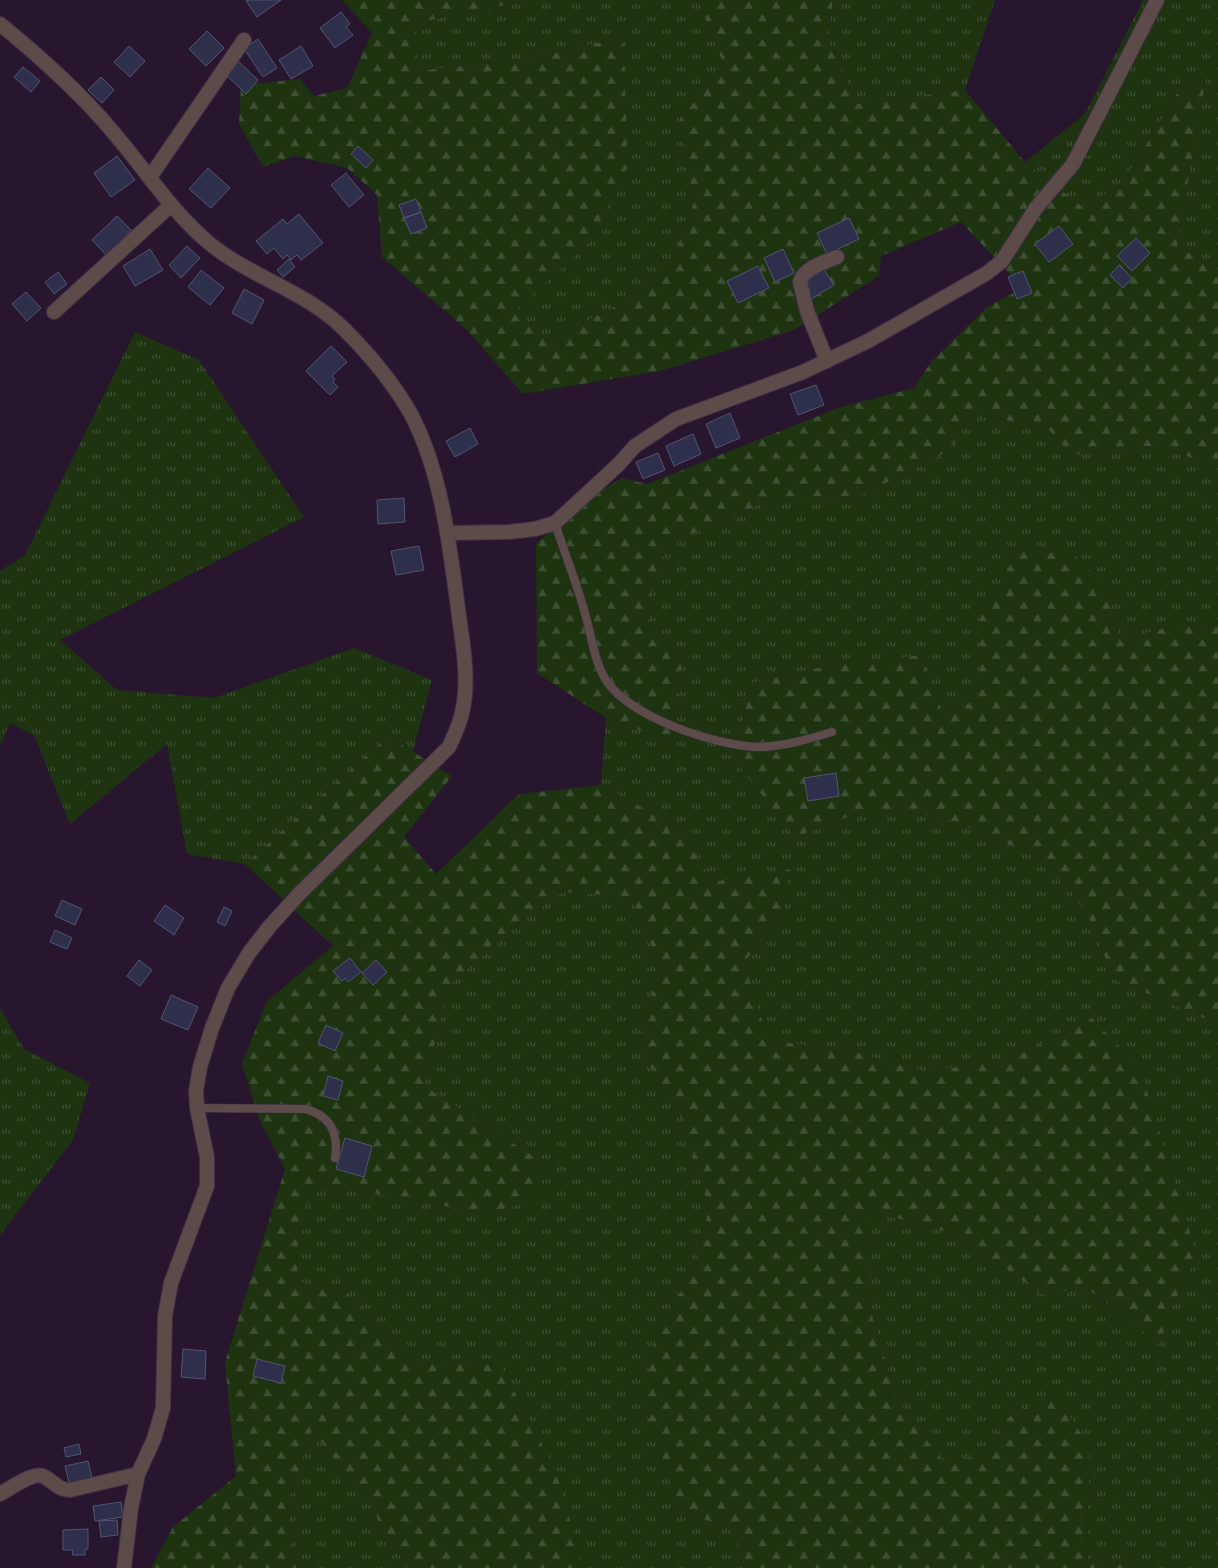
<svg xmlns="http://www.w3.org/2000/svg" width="1218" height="1568" viewBox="0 0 1218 1568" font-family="'Fira Sans Condensed',sans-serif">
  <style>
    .grass { fill: url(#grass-tufts) }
    .forest { fill: url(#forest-firs) }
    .building { fill: #2e2f4b; stroke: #535473 }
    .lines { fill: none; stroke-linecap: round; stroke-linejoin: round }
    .service-casing { stroke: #403047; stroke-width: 9 }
    .minor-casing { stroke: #403047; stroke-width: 16 }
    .service { stroke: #5c4b49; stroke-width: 8 }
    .minor { stroke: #5c4b49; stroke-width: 14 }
  </style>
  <defs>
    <pattern id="grass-tufts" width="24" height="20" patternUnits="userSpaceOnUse" patternTransform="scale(1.25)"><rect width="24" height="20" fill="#1e3411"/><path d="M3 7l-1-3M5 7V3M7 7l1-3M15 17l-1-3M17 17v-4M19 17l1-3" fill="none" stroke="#3e5033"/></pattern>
    <pattern id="forest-firs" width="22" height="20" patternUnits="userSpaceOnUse" patternTransform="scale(1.25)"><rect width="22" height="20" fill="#1e3411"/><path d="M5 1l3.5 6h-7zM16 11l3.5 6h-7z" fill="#3e5033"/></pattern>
  </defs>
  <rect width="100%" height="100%" fill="#27162e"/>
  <!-- grass -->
  <path class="grass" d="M529 0H698L725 68 680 118 694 203 676 251 620 304 547 341 512 313 589 243 623 37 529 59 416 71V23Z
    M833 0H995L965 90 858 104 828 39Z
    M1143 0H1218V272L1177 245 1206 77 1177 94 1121 186 1081 206 1025 162 1085 114Z
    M135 332 199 360 304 517 60 640 117 690 214 698 354 648 432 680 413 751 388 736 245 864 187 854 167 744 70 824 34 735 10 723 0 746V571L25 555Z
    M971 412 1048 429 1072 455 1158 445 1218 468V624L1171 626 1121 641 1106 587 980 613 978 699 943 715 827 666 752 683 733 757 795 837 869 809 942 817 1050 861 1089 918 1114 979 1218 1024V1568H1145L1087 1559 1089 1447 1011 1415 980 1459H940L897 1399 864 1289 868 1210 958 1235 1042 1294 1086 1288 1160 1344 1171 1309 1197 1256 1092 1018 1012 1058 926 1072 855 1052 767 1040 744 962 783 914 713 882 679 828 601 785 606 718 670 742 683 655 644 613 668 545 774 498 860 496 950 450Z
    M562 892 633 897 659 968 638 1045 684 1122 709 1210 689 1282 657 1324 680 1510 735 1531 743 1568H584L497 1359 406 1363 352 1296 297 1281 299 1215 323 1184 489 1214 539 1160 424 1086 449 985 522 921Z
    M0 1008 24 1049 90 1083 73 1140 0 1235Z
    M312 1430 363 1493 407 1568H296L287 1506Z"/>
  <!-- forest -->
  <path class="forest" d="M342 0H529L416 23 417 71 529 59 623 37 628 166 589 243 513 313 547 341 620 304 676 251 694 203 680 118 725 68 698 0H833L828 39 858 104 965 90 1025 162 1081 206 1121 186 1177 94 1206 77 1177 245 1218 272V468L1158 445 1072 455 1048 429 971 412 950 450 860 496 774 498 668 545 644 613 683 655 670 742 606 718 537 673 536 544 578 505 622 478 647 484 841 407 914 388 931 362 987 307 1023 288 961 222 881 256 879 276 794 330 660 371 523 394 466 329 382 257 377 195 347 168 295 156 263 167 239 124 241 85 300 79 314 96 347 88 372 33Z
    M1019 551 1073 554 1106 587 1121 641 1171 626 1218 624V1024L1114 979 1089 918 1050 861 942 817 869 809 795 837 733 758 752 683 827 666 922 655 943 715 978 699 980 613Z
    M388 736 452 776 404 837 436 874 519 794 601 785 679 828 713 882 790 869 783 914 744 962 768 1040 855 1052 926 1072 1012 1058 1092 1018 1140 1068 1197 1256 1171 1309 1160 1345 1087 1288 1042 1294 958 1235 868 1210 864 1289 897 1399 940 1458H980L1011 1415 1056 1393 1089 1447 1087 1559 1145 1568H743L735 1531 680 1510 644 1405 657 1324 689 1282 709 1210 684 1122 638 1045 659 968 633 897 562 892 522 921 449 985 424 1086 539 1160 537 1199 489 1214 323 1184 299 1216 297 1281 352 1296 406 1363 497 1359 555 1469 584 1568H407L363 1493 312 1430 287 1506 296 1568H151L173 1527 236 1476 225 1362 285 1169 259 1119 242 1063 267 1001 333 946 245 864Z"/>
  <!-- building -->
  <path class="building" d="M281 0 257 17 246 1 248 0Z
    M341 12 350 24 346 27 353 35 335 48 320 28Z
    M207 31 224 48 206 66 189 49Z
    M258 39 277 68 263 77 244 49Z
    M129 46 145 61 130 77 114 62Z
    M301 46 313 66 291 79 279 60Z
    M239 62 258 80 246 94 226 75Z
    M23 67 40 81 31 92 14 77Z
    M101 77 114 90 102 103 88 90Z
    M358 146 373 160 366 168 351 154Z
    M117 156 135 180 111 197 94 173Z
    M208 168 230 188 211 208 189 189Z
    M346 173 364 195 349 207 331 185Z
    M416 199 421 212 404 218 399 205Z
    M421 212 427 228 411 234 404 218Z
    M299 214 323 243 301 260 297 255 291 260 287 255 283 259 274 248 267 254 256 241 283 219 287 224Z
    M117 216 131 230 107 256 92 240Z
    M849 218 859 239 827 254 817 233Z
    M1059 226 1073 244 1049 262 1035 244Z
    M1136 238 1150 253 1132 271 1117 256Z
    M187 246 200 258 181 278 169 265Z
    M150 249 163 270 135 286 123 266Z
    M783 249 794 273 775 282 764 258Z
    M289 259 295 267 283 277 277 270Z
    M1119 265 1132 278 1123 288 1110 275Z
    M758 266 769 288 738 303 727 281Z
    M201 270 224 288 210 305 188 287Z
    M824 270 834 285 811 299 802 283Z
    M1023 271 1032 293 1017 299 1008 277Z
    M58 272 67 284 54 294 45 282Z
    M244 289 264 300 252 324 232 313Z
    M26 292 41 308 27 321 12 304Z
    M331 346 347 362 332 376 335 379 333 382 338 387 330 395 306 371Z
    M816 385 824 405 798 415 790 394Z
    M730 413 740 438 716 448 706 424Z
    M470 428 478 444 455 457 446 441Z
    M693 434 701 454 674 466 666 446Z
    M658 453 665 470 643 479 636 462Z
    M404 498 405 522 378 524 377 500Z
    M419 546 424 570 396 575 391 551Z
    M836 773 839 796 808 801 804 778Z
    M62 900 82 909 75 925 55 916Z
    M165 905 184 918 174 935 154 921Z
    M224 907 232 911 225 926 217 922Z
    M55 930 72 938 67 949 50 942Z
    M350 958 361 972 348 982 345 978 342 981 333 971Z
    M139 960 152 970 140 986 127 976Z
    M376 960 387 972 373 985 362 973Z
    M171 995 198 1007 188 1030 161 1019Z
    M326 1025 343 1033 335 1051 318 1043Z
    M328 1076 343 1081 338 1100 323 1096Z
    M345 1138 372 1146 364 1177 336 1169Z
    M183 1349 206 1351 205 1379 181 1377Z
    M257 1359 285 1366 281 1383 253 1376Z
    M79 1444 81 1454 66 1457 64 1448Z
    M88 1461 92 1478 69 1483 65 1466Z
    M121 1502 123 1517 95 1521 93 1506Z
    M117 1520 118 1535 101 1537 99 1521Z
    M88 1529V1549H85V1555H72L73 1550H63V1530Z"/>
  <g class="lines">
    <defs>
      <path id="service" d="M555 523C565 555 579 588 587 621 592 639 594 658 603 675 623 716 718 747 761 747 785 746 809 739 832 732
        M197 1108 305 1109C330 1115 339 1133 335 1158"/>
      <path id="minor" d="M0 24C40 57 80 92 113 132 145 169 171 211 209 243 250 277 306 291 344 329 369 354 395 385 412 416 443 477 450 550 459 616 463 645 469 679 463 708 461 722 455 734 449 747L299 894 270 926 249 953 228 988 212 1028 200 1067 196 1091 197 1108 207 1157V1186L171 1283 165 1316 163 1408 154 1439 138 1474 131 1508 124 1568
        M150 177 244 40
        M54 312 171 205
        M827 361 807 311 800 282C803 268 825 262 837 257
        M447 533 509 532 535 529 555 523 618 465 635 446 676 419 803 372 868 341 987 273 1002 261 1036 208 1073 164 1157 0
        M0 1494C10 1489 32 1472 43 1476 54 1481 57 1490 70 1490L138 1474"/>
    </defs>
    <!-- service casing -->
    <use href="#service" class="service-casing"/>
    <!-- minor casing -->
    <use href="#minor" class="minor-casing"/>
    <!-- service -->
    <use href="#service" class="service"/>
    <!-- minor -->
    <use href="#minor" class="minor"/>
  </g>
</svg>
